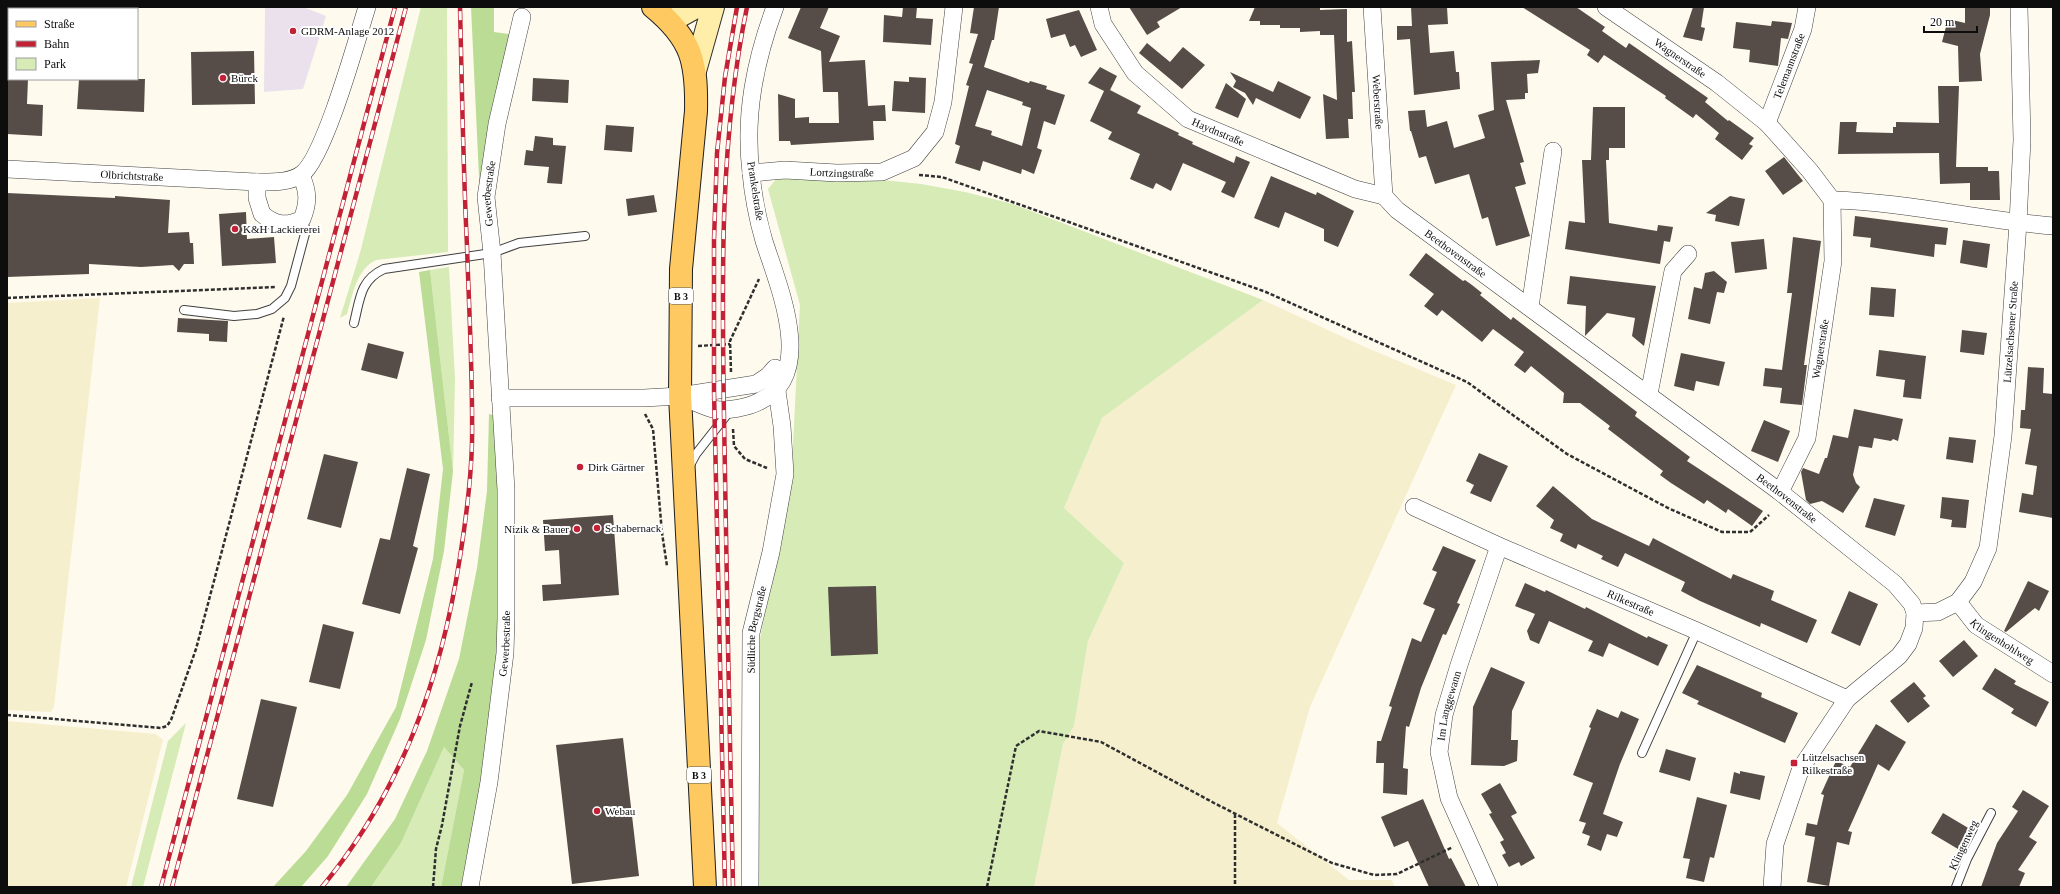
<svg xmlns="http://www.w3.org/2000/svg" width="2060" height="894" viewBox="0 0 2060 894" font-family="Georgia,serif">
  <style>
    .industrial { fill: #eae1ec }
    .farmland { fill: #f6efcd }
    .green { fill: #d6ebb6 }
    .forest { fill: #bbdc95 }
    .building { fill: #564d49; fill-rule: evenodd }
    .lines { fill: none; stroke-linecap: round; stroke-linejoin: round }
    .service-casing { stroke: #404040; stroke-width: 10 }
    .minor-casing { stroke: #404040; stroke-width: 18 }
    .secondary-casing { stroke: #2f2f2f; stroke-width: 24 }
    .primary-casing { stroke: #1e1e1e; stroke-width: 24 }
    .path { stroke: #2f2f2f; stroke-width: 2.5; stroke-dasharray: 4 2; stroke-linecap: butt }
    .service { stroke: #fff; stroke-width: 8 }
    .minor { stroke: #fff; stroke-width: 17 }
    .secondary { stroke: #ffeea9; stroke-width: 22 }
    .primary { stroke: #fdc960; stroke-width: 22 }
    .rail-casing { stroke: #c22136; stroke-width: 4.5 }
    .rail { stroke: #fff; stroke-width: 3; stroke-dasharray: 9; stroke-linecap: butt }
    .poi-dot { fill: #c22136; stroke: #fff; stroke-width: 1.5 }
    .labels { text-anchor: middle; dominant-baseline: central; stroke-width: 4; stroke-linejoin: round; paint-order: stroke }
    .shield { fill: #fff; stroke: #565656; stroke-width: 1 }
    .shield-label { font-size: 10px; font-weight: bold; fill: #0d0d0d }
    .poi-label { font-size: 11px; fill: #0d0d0d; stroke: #fff; text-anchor: start }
    .street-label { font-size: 11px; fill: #0d0d0d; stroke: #fff }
  </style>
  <rect width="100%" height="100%" fill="#fffaee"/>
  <!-- industrial -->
  <path class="industrial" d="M265 7H303L326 16 303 89 264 92Z"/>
  <!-- farmland -->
  <path class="farmland" d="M100 298 54 707 51 712H47L7 710V303Z
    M1263 300 1365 347 1456 385 1310 707 1277 823 1349 880H1392L1395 887H1034L1063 744 1074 726 1088 641 1124 563 1064 508 1102 418Z
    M7 721 156 734 163 740 126 887H7Z"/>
  <!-- green -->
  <path class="green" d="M421 7H447L448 252 376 260C356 270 353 294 347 314L340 318 360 253Z
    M781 173 854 177 921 184 965 192 1013 204 1263 300 1102 418 1064 508 1124 563 1088 641 1074 726 1063 744 1034 887H751L757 656 792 465 800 305 768 189Z
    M449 267 455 379 453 471 430 270Z
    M186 723 143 887H131L168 741Z
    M444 747 464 770 441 887H371L401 843Z"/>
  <!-- forest -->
  <path class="forest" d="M471 7H494V32L509 34V47L480 199Z
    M430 270 453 471 444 551 426 640 400 719 367 794 328 856 301 887H273L306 851 347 795 396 707 433 559 443 469 419 272Z
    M489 414 496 416 502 570 495 671 485 762 461 887H441L464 770 444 747 401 843 371 887H346L395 819 427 751 459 659 477 568 487 491Z"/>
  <!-- building -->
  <path class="building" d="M801 7H829L820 28 840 36 829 62 865 60 868 106 885 105 886 121H873L874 140 791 145 790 141H779L778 94 795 99V118L809 117V123H839L838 92H823L821 51 788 38Z
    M903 7H917L916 18 933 19 931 45 883 42 884 15 902 17Z
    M974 7H999L994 40H992L984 67 1029 83 1030 81 1047 86 1046 89 1065 95 1055 125 1044 121 1037 148 1042 150 1034 174 1022 169 1021 174 983 161 980 171 955 163 960 146 955 144 969 86 966 85 973 64 969 63 978 34 970 33ZM987 90 1023 102 1022 105 1031 108 1022 146 991 135 992 131 975 126Z
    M1129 7H1182L1157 22 1160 27 1147 35Z
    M1255 7H1320V10L1347 9V42L1352 41 1355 92H1352L1353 119H1348L1349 138 1326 139 1323 94 1337 100 1334 35H1320V31L1300 32V28H1280V25H1260V21H1249Z
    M1411 7H1447L1448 24 1428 25 1430 53 1454 51 1456 72H1459L1460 89 1414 95 1410 39 1397 40V26H1412Z
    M1522 7H1576L1605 27 1602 31 1626 48 1629 43 1708 98 1705 102 1728 121 1729 120 1754 138 1749 144 1753 146 1742 160 1715 139 1719 133 1696 114 1693 118 1665 98 1666 96 1604 55 1598 63 1587 55 1590 50Z
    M1693 7H1704L1701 27 1705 28 1702 41 1683 37Z
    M1965 7H1990V15L1980 54 1982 81 1959 82 1958 46 1942 42 1948 19 1965 23Z
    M1079 10 1097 50 1081 57 1075 45 1070 47 1065 34 1051 38 1046 19Z
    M1772 21 1792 23 1788 39 1781 38 1778 66 1749 62 1750 50 1733 48 1736 22 1771 26Z
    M1147 43 1170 62 1183 47 1205 65 1182 89 1139 53Z
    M254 51 255 104 192 105 191 52Z
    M1540 60 1538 73 1527 74 1528 93H1525V99L1506 100 1524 162 1520 163 1526 184 1515 187 1530 236 1496 246 1488 217 1482 219 1469 174 1435 184 1426 156 1419 158 1411 131H1410L1408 111 1425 110 1427 127 1447 121 1454 148 1485 138 1478 115 1494 110 1491 62Z
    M1100 67 1117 76 1110 90 1141 106 1137 113 1179 133 1178 135 1193 142 1192 144 1234 163 1236 156 1250 162 1234 198 1221 192 1226 182 1183 163 1171 191 1156 183 1153 189 1130 179 1140 154 1108 139 1112 132 1090 121 1104 91 1088 83Z
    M1230 72 1273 92 1278 81 1311 97 1300 119 1256 98 1253 105 1245 93 1233 87 1236 81Z
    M909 77 926 78 925 113 892 111 894 81 909 82Z
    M533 78 569 80 568 103 532 101Z
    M7 79H28L27 104 43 105 42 136 7 134Z
    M79 79H145L144 112 77 109Z
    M1226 83 1246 99 1238 118 1215 108Z
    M1938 86H1959L1956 167H1988V171H1999L2000 200H1970V183L1940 184 1939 153 1838 154 1840 122H1857L1856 132 1893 133V127H1896V122L1939 123Z
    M1593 107H1625V148H1609V160H1606L1609 223 1657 231 1658 225 1673 227 1670 242 1664 241 1660 264 1565 249 1569 221 1585 223 1582 160H1591Z
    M606 125 634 127 632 152 604 150Z
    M535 136 553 138V145L566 146 562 184 547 183 549 167 524 165 526 150 533 151Z
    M1784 157 1803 181 1783 195 1765 171Z
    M1271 176 1316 195 1317 192 1354 211 1338 247 1324 241V229L1285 212 1279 228 1254 218Z
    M7 193 115 198V196L170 200 168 233 189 232 190 243H193L194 264H184L179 271 173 265 141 267 89 264V274L7 277Z
    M654 195 657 212 628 216 626 199Z
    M1730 196 1745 199 1739 226 1715 221 1716 215 1706 213Z
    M246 212 247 239 274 237 276 263 222 266 219 214Z
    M1855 216 1948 228 1946 245 1935 244 1934 257 1870 247 1871 238 1853 236Z
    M1793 237 1821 241 1804 365H1807L1802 405 1780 403 1782 388 1763 386 1765 368 1782 370 1792 293H1787Z
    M1764 239 1767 269 1735 273 1731 242Z
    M1963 240 1990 244 1987 268 1960 263Z
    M1426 253 1463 281 1465 280 1472 285 1482 293 1480 295 1511 320 1513 317 1637 412 1635 416 1690 457 1687 461 1763 511 1752 526 1728 509 1726 513 1707 500 1704 504 1671 483 1660 475 1663 471 1608 429 1610 426 1580 403H1563L1564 393 1531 366 1525 373 1514 365 1524 352 1493 329 1482 342 1442 310 1437 316 1424 306 1434 294 1409 275Z
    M1714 271 1727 282 1724 293 1717 292 1710 324 1688 319 1694 287 1702 289 1705 273Z
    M1570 276 1656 286 1644 346 1632 336 1635 318 1607 313 1585 336 1586 306 1567 304Z
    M1871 287 1896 289 1894 317 1869 315Z
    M178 318 228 321 227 342 209 341V334L177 332Z
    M1962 330 1987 333 1984 355 1960 352Z
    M368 343 404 352 397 379 361 370Z
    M1879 350 1926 356 1921 399 1903 397 1905 380 1876 376Z
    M1681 353 1725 362 1719 386 1696 381 1694 391 1674 386Z
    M2028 367 2044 368 2043 393 2053 394V518L2019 512 2022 493 2033 495 2037 466 2025 464 2031 429 2020 428 2021 410H2025Z
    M1854 409 1903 419 1898 441 1893 439 1891 441 1874 438 1872 448 1859 446 1853 475 1856 483 1860 487 1843 513 1822 501 1810 504 1806 500 1801 472 1803 468 1819 474 1825 458H1827L1833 435 1848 438Z
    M1764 420 1790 431 1778 462 1751 451Z
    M1949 437 1976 440 1973 463 1946 459Z
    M1479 453 1508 466 1491 502 1470 493 1474 485 1466 481Z
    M324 454 358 462 341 528 307 519Z
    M407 468 430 474 413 546 418 548 400 614 362 604 380 538 390 540Z
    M1553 486 1592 519 1649 546 1653 538 1731 579 1733 574 1774 591 1771 600 1817 620 1807 643 1761 623 1760 627 1700 601 1681 591 1685 582 1625 553 1618 567 1601 559 1603 556 1578 544 1576 549 1560 541 1563 534 1550 528 1554 520 1536 506Z
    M1942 497 1969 500 1966 528 1951 527 1952 520 1940 518Z
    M1874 498 1905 505 1895 536 1865 527Z
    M613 515 619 595 543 601 542 585 561 584 559 550 545 551 543 520Z
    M1443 546 1476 560 1457 603 1460 604 1446 635 1443 634 1421 688 1409 727 1406 726 1403 768 1408 769 1407 795 1383 793 1384 763H1376L1377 741H1381L1392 707 1389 706 1412 638 1421 642 1435 609 1423 604 1437 572 1432 570Z
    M2028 581 2049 591 2039 611 2035 608 2006 632 2004 631Z
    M1525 583 1545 592 1546 590 1585 609 1586 607 1647 638 1648 636 1668 645 1658 666 1609 643 1603 657 1588 651 1593 641 1549 621 1539 644 1530 640 1527 631 1535 614 1515 606Z
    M876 586 878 654 831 656 828 587Z
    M1849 591 1878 604 1860 646 1831 633Z
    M323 624 354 632 340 689 309 682Z
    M1964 640 1978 656 1953 677 1939 661Z
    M1697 665 1762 693 1761 697 1798 713 1785 743 1697 704 1699 701 1682 693Z
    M1491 667 1525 682 1512 711 1511 740H1518L1517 761 1504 766 1471 765 1473 707Z
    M1995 668 2016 681 2014 684 2049 702 2036 727 2011 713 2014 709 1982 689Z
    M1914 682 1926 696 1923 698 1930 706 1908 723 1890 701Z
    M261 699 297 707 273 807 237 799Z
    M1597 709 1618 718 1621 711 1639 719 1620 764 1603 814 1623 822 1617 837 1607 834 1601 851 1587 845 1590 836 1582 833 1586 823 1579 821 1593 783 1573 775 1591 728 1589 727Z
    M1876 724 1906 742 1889 771 1878 764 1848 831 1852 832 1849 845 1837 842 1829 886 1807 882 1815 837 1805 835 1807 823 1817 825 1824 795 1821 794 1836 761 1850 767Z
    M623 738 639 876 572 884 556 745Z
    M1666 749 1696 758 1690 781 1659 772Z
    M1740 771 1765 776 1760 800 1730 793 1734 772 1740 774Z
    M1500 783 1517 813 1511 816 1535 858 1521 866 1519 862 1509 867 1502 855 1506 853 1500 842 1504 840 1489 814 1492 813 1481 794Z
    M2023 790 2049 806 2029 837 2037 842 2018 870 2025 873 2019 887H1981L1997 843 2018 811 2012 807Z
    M1697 797 1727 805 1714 858 1710 857 1704 882 1686 878 1690 859 1683 858Z
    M1423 799 1449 859 1451 858 1466 887H1429L1408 841 1394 847 1381 817Z
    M1943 813 1970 829 1958 849 1931 833Z"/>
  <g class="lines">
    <defs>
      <path id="service" d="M184 310 234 316 257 314 272 309 285 298 291 286 306 230 302 219
        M354 323C360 299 360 280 384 269L492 253 519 243 585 236
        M689 467 696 454 729 412
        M1642 753 1697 631
        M1956 887 1967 859 1991 813"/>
      <g id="minor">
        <path id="s1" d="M1099 7 1103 24 1135 73 1188 119 1355 189 1384 196"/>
        <path id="s2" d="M1372 7 1384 196"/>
        <path id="s3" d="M1606 7 1717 83 1767 123 1810 171 1832 200 1833 261 1807 438 1780 492"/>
        <path id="s4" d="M1767 123 1803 29 1807 7"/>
        <path id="s5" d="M7 169 257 182C271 182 290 183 302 174 325 156 357 39 367 7"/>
        <path id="s6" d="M751 173 785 170 837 173 882 172 914 158 935 132 943 102 954 7"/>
        <path d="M257 182V198L262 214C275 225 286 227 302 219 309 202 308 191 301 175"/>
        <path id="s7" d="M1384 196 1397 210 1780 492 1895 584 1912 604 1915 613 1914 628 1908 644 1899 656 1847 699 1801 768 1775 844 1772 887"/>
        <path d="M1832 200C1907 202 1979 220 2053 226"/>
        <path d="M1530 307 1553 151"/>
        <path d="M1649 394 1673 271 1688 254"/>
        <path d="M680 396C691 400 702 406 713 409 725 412 750 407 760 401 817 374 778 285 764 241 758 220 753 195 751 173 744 115 755 61 775 7"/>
        <path d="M500 398H644L680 396 756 384 768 376 775 368"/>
        <path id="s8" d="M1414 507 1499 546 1697 631 1847 699"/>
        <path id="s9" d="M1958 602 1976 625 2053 674"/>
        <path id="s10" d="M1915 613 1938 612 1958 602 1973 582 1988 548 2003 436 2018 223 2022 140 2019 7"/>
        <path id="s11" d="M470 887 489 782 505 653 506 619V490L492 253 486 197 497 124 522 17"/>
        <path id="s12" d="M750 887 751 633 771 552 785 474 782 426 777 391 768 376"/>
        <path id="s13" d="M1489 887 1449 798 1439 752 1444 715 1459 665 1499 546"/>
      </g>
      <path id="secondary" d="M671 21 696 7
        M695 71 713 7"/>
      <path id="primary" d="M653 7C692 39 697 62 696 111L681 269 680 396 705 887"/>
    </defs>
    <!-- service casing -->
    <use href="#service" class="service-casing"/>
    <!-- minor casing -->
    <use href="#minor" class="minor-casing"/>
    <!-- secondary casing -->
    <use href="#secondary" class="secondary-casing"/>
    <!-- primary casing -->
    <use href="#primary" class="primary-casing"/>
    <!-- path -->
    <path class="path" d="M919 175 942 177 1266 292 1467 382 1567 454 1668 508 1722 532H1750L1769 515
      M7 298 276 287
      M698 346 730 344
      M731 372 730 341 759 279
      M645 414 653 429 662 533 667 566
      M733 429 734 446 745 459 767 468
      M7 715 161 728 167 726 171 720 196 649 284 316
      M1235 814V887
      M433 887 436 849 442 825 460 726 472 682
      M987 887 1016 746 1039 731 1101 742 1214 803 1332 863 1374 875 1397 874 1453 847"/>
    <!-- service -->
    <use href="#service" class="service"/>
    <!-- minor -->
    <use href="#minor" class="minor"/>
    <!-- secondary -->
    <use href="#secondary" class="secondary"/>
    <!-- primary -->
    <use href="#primary" class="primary"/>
    <defs>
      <path id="rail" d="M161 887 395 7
        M172 887 406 7
        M322 887C402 790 441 680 460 557 466 519 471 481 472 443 473 377 469 311 467 246 463 166 462 87 460 7
        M725 887 714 391V240L717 153 725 77 737 7
        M733 887C730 730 726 574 724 417 722 281 719 142 747 7"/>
    </defs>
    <!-- rail casing -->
    <use href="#rail" class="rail-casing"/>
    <!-- rail -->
    <use href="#rail" class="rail"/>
  </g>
  <!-- markers -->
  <g class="poi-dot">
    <circle cx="293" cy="31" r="4"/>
    <circle cx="223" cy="78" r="4"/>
    <circle cx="235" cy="229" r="4"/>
    <circle cx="580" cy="467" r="4"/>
    <circle cx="597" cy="528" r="4"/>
    <circle cx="577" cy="529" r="4"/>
    <rect x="1790" y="759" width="8" height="8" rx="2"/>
    <circle cx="597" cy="811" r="4"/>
  </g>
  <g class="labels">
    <!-- shield labels -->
    <g class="shield">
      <rect x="669" y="288" width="24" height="16" rx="3"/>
      <rect x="687" y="767" width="24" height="16" rx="3"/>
    </g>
    <g class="shield-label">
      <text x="681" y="296">B 3</text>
      <text x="699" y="775">B 3</text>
    </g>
    <!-- poi labels -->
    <g class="poi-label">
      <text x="301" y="31">GDRM-Anlage 2012</text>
      <text x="231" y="78">Bürck</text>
      <text x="243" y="229">K&amp;H Lackiererei</text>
      <text x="588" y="467">Dirk Gärtner</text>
      <text x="605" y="528">Schabernack</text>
      <text x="569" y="529" text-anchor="end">Nizik &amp; Bauer</text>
      <text x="1802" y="757">Lützelsachsen<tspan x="1802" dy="13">Rilkestraße</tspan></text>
      <text x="605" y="811">Webau</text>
    </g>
    <!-- street labels -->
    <g class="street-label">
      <text stroke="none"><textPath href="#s3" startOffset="90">Wagnerstraße</textPath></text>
      <text stroke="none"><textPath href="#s4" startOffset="61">Telemannstraße</textPath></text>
      <text stroke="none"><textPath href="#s2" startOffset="95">Weberstraße</textPath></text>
      <text stroke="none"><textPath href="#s1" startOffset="179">Haydnstraße</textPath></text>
      <text stroke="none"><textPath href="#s6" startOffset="91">Lortzingstraße</textPath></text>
      <text stroke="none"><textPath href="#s5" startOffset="125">Olbrichtstraße</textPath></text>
      <text transform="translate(756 191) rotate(81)">Prankelstraße</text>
      <text stroke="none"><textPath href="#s11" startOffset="697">Gewerbestraße</textPath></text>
      <text stroke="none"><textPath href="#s7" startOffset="92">Beethovenstraße</textPath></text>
      <text stroke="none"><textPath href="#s10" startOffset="325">Lützelsachsener Straße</textPath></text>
      <text transform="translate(1820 349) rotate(-81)">Wagnerstraße</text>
      <text stroke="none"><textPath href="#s7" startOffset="504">Beethovenstraße</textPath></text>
      <text stroke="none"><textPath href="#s8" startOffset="237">Rilkestraße</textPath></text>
      <text stroke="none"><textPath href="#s12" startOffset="258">Südliche Bergstraße</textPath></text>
      <text stroke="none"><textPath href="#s9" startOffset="60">Klingenhohlweg</textPath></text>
      <text stroke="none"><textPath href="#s11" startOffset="246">Gewerbestraße</textPath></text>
      <text stroke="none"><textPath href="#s13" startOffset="192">Im Langgewann</textPath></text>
      <text transform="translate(1963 845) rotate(-65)">Klingenweg</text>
    </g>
  </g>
  <!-- border -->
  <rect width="2060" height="894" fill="none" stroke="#0d0d0d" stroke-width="16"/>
  <!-- legend -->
  <rect x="8" y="8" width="130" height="72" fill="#ffffff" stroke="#9e9e9e"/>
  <rect x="16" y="21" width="20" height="6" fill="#fdc960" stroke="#9e9e9e"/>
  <text x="44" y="28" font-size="12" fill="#0d0d0d">Straße</text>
  <rect x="16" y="41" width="20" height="6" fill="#c22136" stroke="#9e9e9e"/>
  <text x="44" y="48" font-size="12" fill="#0d0d0d">Bahn</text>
  <rect x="16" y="58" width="20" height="12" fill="#d6ebb6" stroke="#9e9e9e"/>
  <text x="44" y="68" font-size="12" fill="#0d0d0d">Park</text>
  <!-- scale -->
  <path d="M1924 26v6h53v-6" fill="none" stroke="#0d0d0d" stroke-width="2"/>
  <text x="1930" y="26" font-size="12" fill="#0d0d0d" stroke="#ffffff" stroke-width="3" paint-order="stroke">20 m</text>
</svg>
